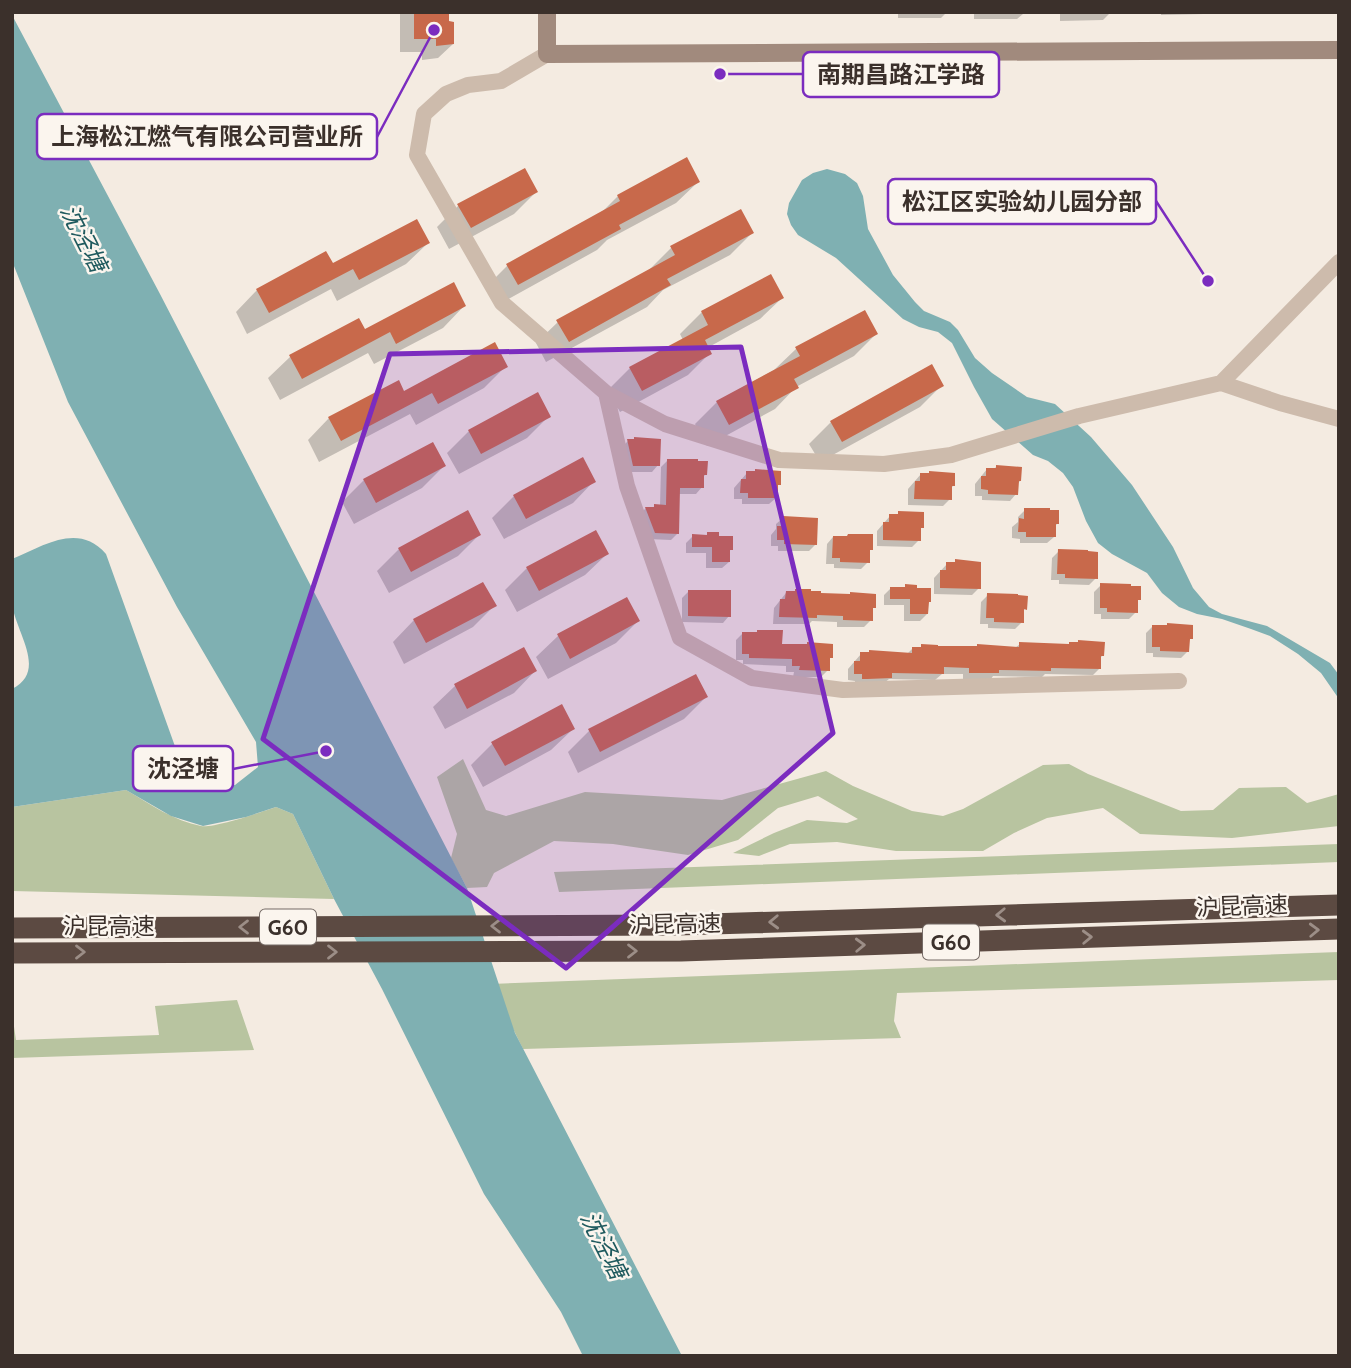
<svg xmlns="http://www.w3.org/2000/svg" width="1351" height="1368" viewBox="0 0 1351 1368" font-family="Cabin,'Noto Sans SC',sans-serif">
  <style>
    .green { fill: #b8c4a0 }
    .water { fill: #7fb0b2 }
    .shadow { fill: #0003 }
    .building { fill: #c8694b }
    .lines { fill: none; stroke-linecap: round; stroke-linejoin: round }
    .minor { stroke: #cdbbac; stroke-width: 16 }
    .secondary { stroke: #a18a7d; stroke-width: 18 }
    .motorway { stroke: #5c4a42; stroke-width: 21 }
    .oneway { stroke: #9c8e87 }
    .marked { fill: #7b2cbf; fill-opacity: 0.2; stroke: #7b2cbf; stroke-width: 5; stroke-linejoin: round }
    .labels { text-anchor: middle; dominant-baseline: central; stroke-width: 5; stroke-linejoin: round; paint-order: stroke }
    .shield { fill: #fbf5ee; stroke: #756b66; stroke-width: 2 }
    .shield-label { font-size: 21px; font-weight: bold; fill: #3b302b }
    .street-label { font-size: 23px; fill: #3b302b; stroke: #fbf5ee }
    .water-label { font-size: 24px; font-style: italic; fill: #1f5a5e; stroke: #fbf5ee }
    .leader { fill: none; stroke: #7b2cbf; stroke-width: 2.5 }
    .callout-dot { fill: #7b2cbf; stroke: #fbf5ee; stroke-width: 2.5 }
    .callout { fill: #fbf5ee; stroke: #7b2cbf; stroke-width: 2.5 }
    .callout-label { font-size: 24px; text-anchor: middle; font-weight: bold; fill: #3b302b }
  </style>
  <rect width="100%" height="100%" fill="#f4ebe1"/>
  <!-- green -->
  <path class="green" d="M463 759 486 810 506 816 585 792 722 800 826 771 853 786 912 811 943 816 963 809 1043 765 1069 764 1088 774 1181 811 1213 810 1239 788 1286 787 1307 803 1339 794V826L1232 838 1140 834 1103 808 1047 818 1014 833 983 851H896L837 842 790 844 759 856 733 853 774 833 807 820 847 823 858 819 818 796 778 808 738 840 688 855 613 844 554 841 494 873 487 887 467 888 451 858 457 834 437 777Z
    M126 790C150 804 174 821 201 826 215 828 261 812 276 807L293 814 334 899 12 891V807Z
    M1339 844V862L559 892 554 872Z
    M1339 952V980L897 993 894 1021 901 1038 523 1049 491 984Z
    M237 1000 254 1050 12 1058V1013L16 1040 159 1035 155 1006Z"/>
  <!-- water -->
  <path class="water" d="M12 15 160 294 467 888 515 1033 682 1356H583L561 1312 484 1194 382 989 334 899 293 814 276 807 246 817 203 826 171 816 126 790 12 807V689C48 671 16 633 12 604 10 590 12 574 12 559 44 546 78 522 106 554L186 777 235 785 258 767 256 742 177 607 68 402 12 261Z
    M827 169 845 174 857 183 863 196 868 229 893 275 915 302 924 311 950 322 958 330 975 358 992 373 1027 397 1055 404 1091 437 1132 485 1173 547 1193 588 1209 607 1222 614 1267 626 1330 663 1339 675V699L1321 673 1298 654 1270 636 1251 629 1222 619 1197 614 1179 607 1162 593 1147 573 1112 554 1098 543 1086 521 1073 487 1063 473 1048 461 1033 455 992 419 974 387 952 343 938 332 919 327 903 319 836 258 798 235 791 225 787 214 789 203 802 180 813 173Z"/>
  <!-- shadow -->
  <path class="shadow" d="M400 12H447L453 44 438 58 422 60V52H400Z
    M886 12H1111L1103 20 1060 21V14H1023L1017 19H974V14H945L941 18H898V13Z
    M1161 12H1206L1204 14 1161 15Z
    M698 182 676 203 607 240 597 250 496 306 486 287 508 265 600 214 618 196Z
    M536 192 514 214 449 249 437 227 458 206Z
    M752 233 730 255 663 290 647 307 546 362 536 343 558 322 649 270 671 248Z
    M428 243 406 264 337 301 331 289 247 334 236 312 257 290 332 266Z
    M770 276 782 298 760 319 707 348 710 353 688 375 620 412 608 390 630 368 683 340 680 334 702 312Z
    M464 306 443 328 374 364 368 353 280 400 268 378 290 357 358 320 364 331Z
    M876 334 854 356 796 387 775 409 707 446 695 424 717 402 774 370 796 349Z
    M506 366 484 388 416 425 410 414 319 462 308 440 329 418 404 393Z
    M942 385 920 407 820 462 809 444 831 422Z
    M549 416 527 438 459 474 447 453 469 431Z
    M628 441 658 465 652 472H627L621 448Z
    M668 460 706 474 703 477 702 487 696 494H678V533L671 540 648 539 639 515 646 508 660 506 661 467Z
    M444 466 422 488 354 524 342 502 364 480Z
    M996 467 1020 481 1017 484 1016 494 1010 501 982 500V496H975V484L987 469H994Z
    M747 473 779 484 776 487V498L769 504H742V499H734V488Z
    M921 474 953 486 950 489V499L943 506 908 505V489Z
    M594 481 573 503 504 539 492 518 514 496Z
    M1025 510 1058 523 1054 527V537L1047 543H1020V539L1012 538V527L1018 522V517Z
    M899 513 919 530V540L912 547 877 546V531L890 516H896Z
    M783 518 816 544 809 551H778V546H771V535L776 529V524Z
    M595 532 607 554 585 575 517 612 505 590 527 568Z
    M708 534 717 537 731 549 729 552V562L722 568H706V553H686V543L693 536H705Z
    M479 535 458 556 389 593 377 571 399 549Z
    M833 537 871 549 868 552V562L861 569 834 568V564H826L827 544Z
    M1059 551 1096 578 1089 585 1059 584V580H1051L1052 558Z
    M947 564 979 588 972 595 934 594V578Z
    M1101 585 1136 602V612L1129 619H1101V614H1094V592Z
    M891 588 927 604V614L920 621H904V605H884V595Z
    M689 591 729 616 723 623 682 622V598Z
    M786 593 874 607 871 610V620L864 627H837V622L812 621 809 624H773L774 608Z
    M988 595 1025 609 1022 612V622L1015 629 988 628V624H980L981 602Z
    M494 606 473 627 404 664 393 642 414 620Z
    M638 621 616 643 548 679 536 657 558 636Z
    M1153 626 1191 638 1188 641V651L1181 658 1153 657V653H1146V633Z
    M757 632 781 645 831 657 828 660V670L821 677H793L794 672H786V666L743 664V660H736V640L743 633 755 634Z
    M1020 644 1103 655 1100 658V668L1093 675 1045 674 1042 677 993 676 991 679H963V674H942L935 680 889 679 883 684 855 685V681L848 680V669L861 654H907L913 648H920L922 646 1015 648Z
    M535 671 514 693 445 729 433 707 455 686Z
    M706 697 684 719 578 773 568 752 589 731Z
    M573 729 551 750 483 787 471 765 493 743Z"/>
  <!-- building -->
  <path class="building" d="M414 12H449V21L454 22V44L436 46V39H414Z
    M687 157 700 182 619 225 621 229 518 285 506 264 620 201 617 195Z
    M525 168 538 192 471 228 457 204Z
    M741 209 754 233 667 279 671 285 569 342 556 320 675 255 670 246Z
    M417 219 430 243 359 280 353 269 269 313 256 289 326 251 333 263Z
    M771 274 784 298 705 340 712 354 642 391 629 367 708 325 701 311Z
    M454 282 466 306 396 344 390 332 302 379 289 355 359 318 365 329Z
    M865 310 878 334 794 379 799 388 729 425 716 401 800 356 795 347Z
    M495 342 508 367 438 404 432 393 341 441 328 417 399 380 404 391Z
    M932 364 944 386 842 442 830 421Z
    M538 392 551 417 481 454 468 430Z
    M634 437 661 439 660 466H633L627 439H634Z
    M433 442 446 466 376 503 363 479Z
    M583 457 596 482 526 519 513 495Z
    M667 459H698V461H708L707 475H704V488H680L679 534 655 533 645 507H654V504L666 505Z
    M996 465 1022 467 1021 481H1019L1018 495 988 494V490L981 489V476H986V468H996Z
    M755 469 781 471V485H778V498H748V493H740L741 479H746V471H755Z
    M929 471 955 473V486H952V500L914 499 915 481H920V473H929Z
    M1024 508H1050V510H1059V524H1056V537H1026V532H1018L1019 518 1024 519Z
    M468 510 481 535 411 572 398 548Z
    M898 511 924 512V528H921V541L883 540V522H889V514H898Z
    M783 516 818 518 817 545 784 544V540H777V526H783Z
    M596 530 609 554 539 591 526 567Z
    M707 532H719V536H733V550H730V562H712V547H692V534L707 535Z
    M848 534H873V550H870V563L840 562V558H832L833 536H847Z
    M1058 549 1088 550V551L1098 552V579L1065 578V574H1057Z
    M955 559 981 562V589L940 588V570H946V562H955Z
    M483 582 497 606 426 643 413 619Z
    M1100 583 1131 584V586H1141V600H1138V613L1107 612V608H1100Z
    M905 584 917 585V588H931V602H929L928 614H910V599H890V587H905Z
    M795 589H811V591H821V593L850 594V592L876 594V608H873V621L843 620V616L817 615V618L779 617 780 599H785L786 591H795Z
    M688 590H731V617L688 616Z
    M987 593 1018 594V595L1028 596 1027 610 1024 609V623L994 622V618H986Z
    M627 597 640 621 570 659 557 634Z
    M1167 623 1193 625V639H1190L1189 652 1160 651V647H1152V625H1167Z
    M757 630H783L782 644H807V642L833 644V658H830V671L799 670 800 666H792V659L749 658V654H742V632H757Z
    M1078 640 1105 642 1104 656H1101V669L1051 668V671L999 670V673H969V668L944 667V674L892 673V678L867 679H862V674H854V661H860V652H869V650L912 653V647H921V644L938 645V646H977V644L1019 647V642L1069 644V642H1078Z
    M524 647 537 671 467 709 454 684Z
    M696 674 708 697 600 752 588 729Z
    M562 704 575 729 505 766 491 742Z"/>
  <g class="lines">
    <!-- minor -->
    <path class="minor" d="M547 54 501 81 468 85 446 94 424 114 417 155 502 303 606 393 665 424 779 460 884 464 951 455 1079 416 1221 383 1339 262
      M1221 383 1280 403 1339 419
      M606 393 627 486 680 638 752 678 843 690 1179 681"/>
    <!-- secondary -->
    <path class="secondary" d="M547 12V54L1339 50"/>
    <!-- motorway -->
    <path class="motorway" d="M12 928 677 925 1339 905
      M12 953 681 951 1339 929"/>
  </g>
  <!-- one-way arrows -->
  <defs><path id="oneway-chevron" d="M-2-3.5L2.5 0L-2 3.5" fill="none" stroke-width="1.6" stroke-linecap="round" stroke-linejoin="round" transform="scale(1.75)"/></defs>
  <g class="oneway">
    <use href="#oneway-chevron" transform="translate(1001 915) rotate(178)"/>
    <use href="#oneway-chevron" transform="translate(774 922) rotate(178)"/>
    <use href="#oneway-chevron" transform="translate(496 926) rotate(180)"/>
    <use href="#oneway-chevron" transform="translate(244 927) rotate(180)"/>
    <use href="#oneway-chevron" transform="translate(1314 930) rotate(-2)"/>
    <use href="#oneway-chevron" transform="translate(1087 937) rotate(-2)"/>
    <use href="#oneway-chevron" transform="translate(860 945) rotate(-2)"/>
    <use href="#oneway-chevron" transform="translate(632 951)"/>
    <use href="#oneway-chevron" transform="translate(80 952)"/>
    <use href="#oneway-chevron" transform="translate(332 952)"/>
  </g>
  <!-- marked area -->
  <path class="marked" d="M741 347 833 733 566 968 263 739 390 354Z"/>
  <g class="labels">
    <!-- shield labels -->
    <g class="shield">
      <rect x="260" y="909.5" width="56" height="35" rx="5"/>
      <rect x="923" y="924.5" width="56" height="35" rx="5"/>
    </g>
    <g class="shield-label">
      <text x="288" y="927">G60</text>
      <text x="951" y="942">G60</text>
    </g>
    <!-- street labels -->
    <g class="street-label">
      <text transform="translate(1242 906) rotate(-2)">沪昆高速</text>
      <text transform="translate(675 924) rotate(-1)">沪昆高速</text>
      <text x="109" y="926">沪昆高速</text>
    </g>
    <!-- water labels -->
    <g class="water-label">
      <text transform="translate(84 238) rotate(63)">沈泾塘</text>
      <text transform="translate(604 1245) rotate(63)">沈泾塘</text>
    </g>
  </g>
  <!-- callouts -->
  <path class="leader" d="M720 74L803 74M434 30L377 137M1208 281L1156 201M326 751L233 769"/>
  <g class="callout-dot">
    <circle cx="720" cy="74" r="7"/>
    <circle cx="434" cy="30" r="7"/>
    <circle cx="1208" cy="281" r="7"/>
    <circle cx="326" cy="751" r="7"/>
  </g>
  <g class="callout">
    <rect x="803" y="52" width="196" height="45" rx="7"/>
    <rect x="37" y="114" width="340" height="45" rx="7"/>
    <rect x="888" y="179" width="268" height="45" rx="7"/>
    <rect x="133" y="746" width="100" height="45" rx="7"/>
  </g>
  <g class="callout-label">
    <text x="901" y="83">南期昌路江学路</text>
    <text x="207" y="145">上海松江燃气有限公司营业所</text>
    <text x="1022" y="210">松江区实验幼儿园分部</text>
    <text x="183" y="777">沈泾塘</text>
  </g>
  <!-- border -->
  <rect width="1351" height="1368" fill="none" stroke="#3b302b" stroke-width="28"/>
</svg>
